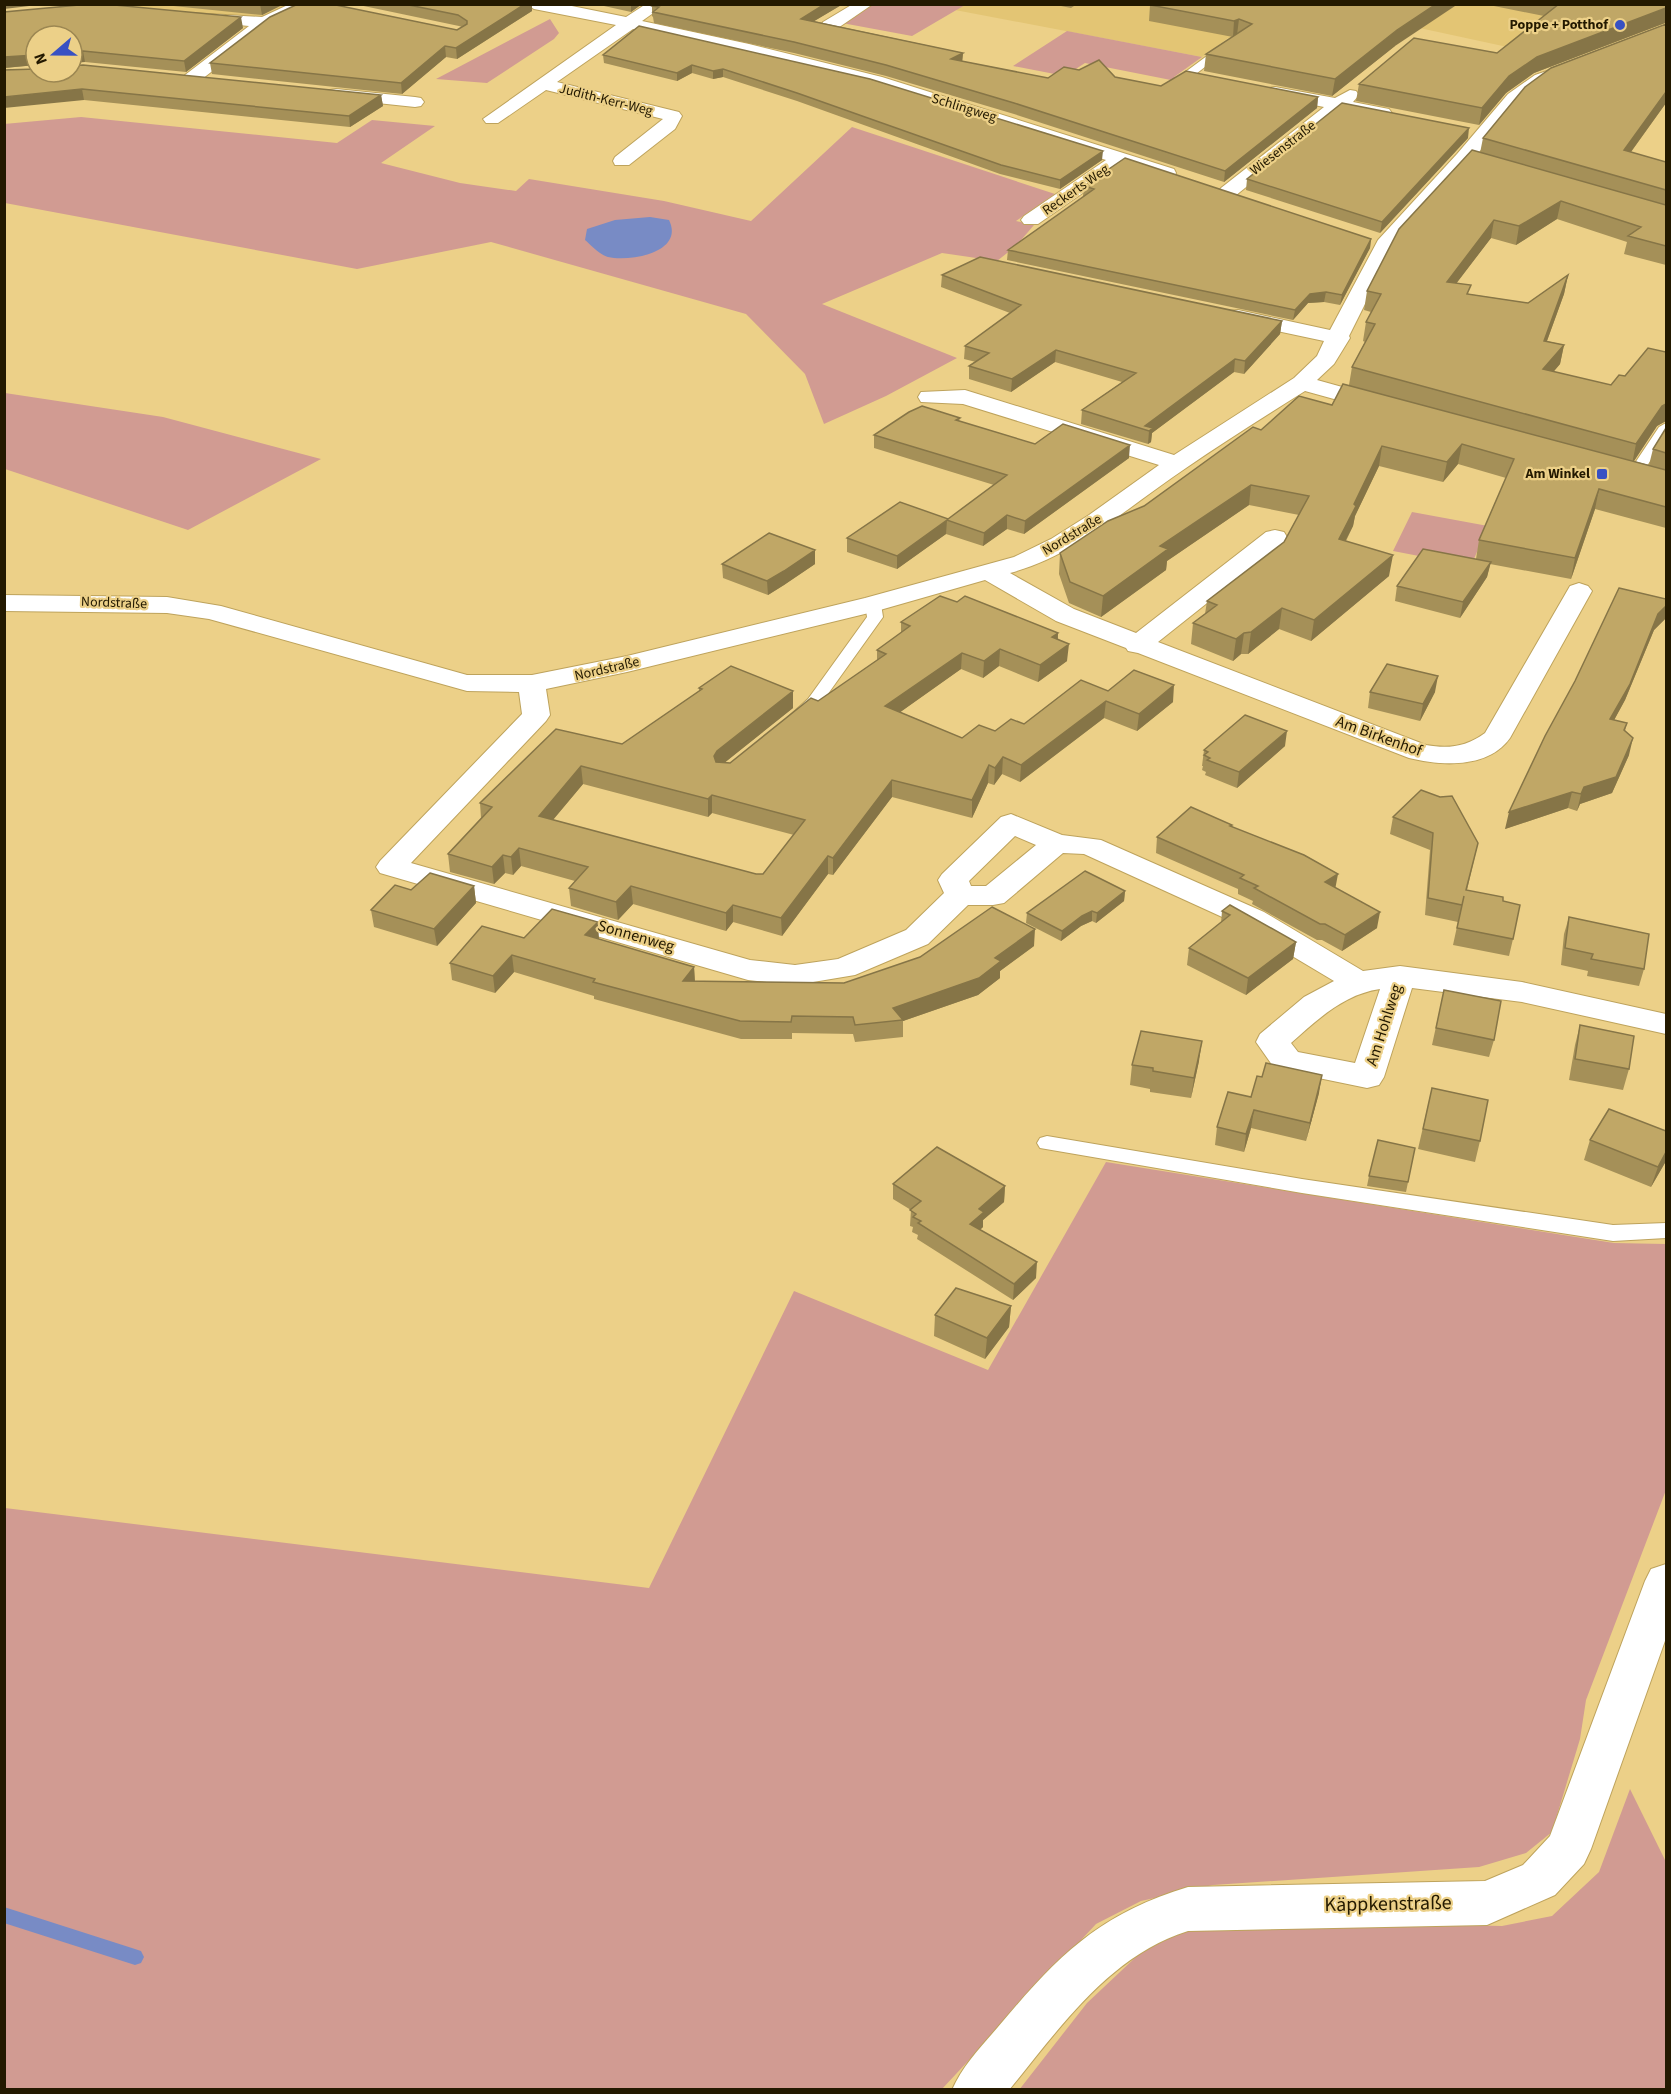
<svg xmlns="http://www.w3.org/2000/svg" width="1671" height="2094" viewBox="0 0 1671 2094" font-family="'Source Sans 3',sans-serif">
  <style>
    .built { fill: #e3c574 }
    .green { fill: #d19b92 }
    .water { fill: #788bc5 }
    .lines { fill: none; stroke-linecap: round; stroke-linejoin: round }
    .stream { fill: #788bc5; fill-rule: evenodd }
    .lane-casing { stroke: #bea35c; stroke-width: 2 }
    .street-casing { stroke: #bea35c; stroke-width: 2 }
    .lane { fill: #fff; fill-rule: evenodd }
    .street { fill: #fff; fill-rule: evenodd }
    .wall { fill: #a59058; fill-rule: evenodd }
    .shaded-wall { fill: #867547 }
    .building { fill: #c0a766; stroke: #867547; stroke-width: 1.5; fill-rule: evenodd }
    .poi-dot { fill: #3851c3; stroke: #ecd088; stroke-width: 2 }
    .labels { text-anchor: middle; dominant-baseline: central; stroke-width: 4.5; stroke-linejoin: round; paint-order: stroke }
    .far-poi-label { font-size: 14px; font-weight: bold; fill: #231900; stroke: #ecd088; text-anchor: end }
    .far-street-label { font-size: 14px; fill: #231900; stroke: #ecd088 }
    .street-label { font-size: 16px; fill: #231900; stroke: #ecd088 }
    .near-street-label { font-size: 20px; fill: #231900; stroke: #ecd088 }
  </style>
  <rect width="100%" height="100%" fill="#ecd088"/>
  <!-- built -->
  <path class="built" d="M965 4 1297 5 1246 41 1228 38 1202 57 955 10Z
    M112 5V4L295 5 266 18 257 19Z
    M1313 5H1666V23L1567 60Z"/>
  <!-- green -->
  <path class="green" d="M873 5H965L912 36 842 23Z
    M550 19 559 33 554 39 487 83 436 79Z
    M1067 31 1202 57 1174 77 1186 83 1085 63 1065 76 1013 66Z
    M81 117 337 143 372 120 435 126 381 163 460 183 516 191 529 179 664 201 751 221 852 127 1055 194 1016 221 1034 225 1016 246 997 261 942 253 822 304 957 358 886 396 824 424 805 374 746 314 491 242 357 269 5 203 4 124Z
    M5 393 163 417 321 459 188 530 5 469Z
    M1412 512 1488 526 1471 566 1393 551Z
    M1106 1162 1614 1243 1666 1244V1490L1586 1700 1580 1739 1552 1832 1526 1853 1479 1867 1213 1885 1141 1901 1096 1924 942 2089 5 2090V1508L649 1588 794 1291 988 1370Z
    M1630 1789 1666 1862V2089L1019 2090 1087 2003 1155 1939 1223 1920 1502 1926 1552 1916 1599 1872Z"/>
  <!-- water -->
  <path class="water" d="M650 217 669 220C685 253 629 262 608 257 600 255 591 245 585 240L587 229 615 220Z"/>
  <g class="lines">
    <!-- stream -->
    <path class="stream" d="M4 1907 135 1949 141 1951 144 1957 141 1963 135 1965 4 1923Z"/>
    <defs>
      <path id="lane" d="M1223 44 1232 46 1192 77H1184V73Z
        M1666 423V437L1639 478 1634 479 1629 478 1627 475 1659 427Z
        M873 599 881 604 883 617 820 705 801 721H789L787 718 808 699 867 617 865 604Z
        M1047 1136 1302 1179 1613 1225 1666 1223V1238L1613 1241 1302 1193 1040 1148 1037 1143 1040 1138Z"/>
      <path id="street" d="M290 4H313L270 26 197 83H185L182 79 185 75 249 26 197 21 189 16 191 13 262 17Z
        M526 4H562L626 17 646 4H666L642 21 749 44 882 77 1174 169 1176 173 1174 177 1167 179 1123 165 1038 224H1024L1021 220 1024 216 1106 160 870 85 749 54 633 29 557 82 679 112 682 116 675 129 629 165H615L613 161 615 157 663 119 546 90 498 123H486L483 119 616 25 534 9Z
        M853 4H873L835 30H823L821 26 823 22Z
        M1556 68 1562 69 1565 73 1520 102 1471 162 1394 246 1349 336 1350 338 1334 364 1317 380 1389 400 1392 405 1389 410 1381 412 1305 391C1265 416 1225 441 1186 468 1129 506 1077 555 1010 573L1074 609 1136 633 1266 532 1275 530 1284 532 1287 537 1284 542 1158 642 1426 745C1448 749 1466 747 1485 733L1570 586 1579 583 1588 586 1592 591 1510 738C1488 769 1441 766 1409 758L1138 653 1128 651 1126 648 1056 621 985 580 873 612 627 672 546 689 550 715 546 721 411 863 750 960 795 965 838 959 906 930 944 893 938 880 942 874 1001 817 1011 814 1062 835 1101 840 1264 912 1363 971 1400 966 1522 982 1666 1014V1034L1522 1002 1412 988 1384 1077 1379 1085 1367 1088 1275 1069 1256 1042 1260 1034 1304 997 1334 981 1242 926 1084 854 1063 853 1004 903 993 905H968L928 944 855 975 795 985 748 980 380 873 376 867 380 861 522 714 519 692 467 691 209 619 167 613 4 611V595L167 597 221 606 467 675H532L627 656 865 598 1014 557 1051 539 1089 515 1159 465 963 404 921 402 918 397 921 392 965 390 1174 455 1294 378 1317 356 1324 341 1230 321 1227 316 1230 311 1238 310 1330 330 1378 240 1457 154 1508 94 1535 75ZM1015 836 1036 845 986 886H971L969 881ZM1380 989 1355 1063 1298 1052 1291 1043C1317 1020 1344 994 1380 989Z
        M1275 87 1335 98 1350 90 1356 91 1359 95 1353 102 1389 109 1392 113 1389 117 1383 118 1342 110 1235 196H1221L1218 192 1221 188 1324 107 1269 96 1266 92 1269 88Z
        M336 89 415 97 421 98 424 102 421 106 415 107 330 98 327 94 330 90Z
        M1666 1564V1638L1591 1849 1584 1864 1555 1895 1487 1925 1188 1931C1110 1955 1059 2029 1009 2090H952C963 2065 981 2047 998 2027 1057 1957 1098 1914 1188 1887L1485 1881 1523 1865 1550 1836 1645 1581 1651 1569Z"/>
    </defs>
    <!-- lane casing -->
    <use href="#lane" class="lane-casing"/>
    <!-- street casing -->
    <use href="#street" class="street-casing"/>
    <!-- lane -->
    <use href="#lane" class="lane"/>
    <!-- street -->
    <use href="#street" class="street"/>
  </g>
  <!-- wall -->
  <path class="wall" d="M154 4H284L262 15Z
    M354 4H532V11L457 59 446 57 402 94 212 74 210 63 457 30 462 27 459 26Z
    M595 4H642L631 12Z
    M654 4H843L814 21 963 53 962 61 1048 78 1115 77 1161 86 1318 97 1317 108 1224 182 1014 114 886 76 794 53 654 23 653 17 652 16V6Z
    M1051 4H1077L1071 8Z
    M1152 4 1395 46 1332 96 1204 71 1206 54 1233 37 1149 21 1150 5Z
    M1484 4H1666V103L1631 152 1666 162V265L1624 254 1627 242 1557 219 1516 245 1491 238 1456 283 1469 294 1528 303 1568 275 1564 294 1547 341 1564 345 1560 364 1553 372 1611 385 1666 352V422V421L1657 426 1634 461 1649 465 1653 449 1666 428V528L1595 509 1571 579 1490 564 1487 577 1460 618 1395 601 1397 586 1476 559 1479 540 1506 478 1458 464 1443 482 1379 466 1355 516 1353 526 1346 541 1389 576 1311 641 1279 629 1248 654H1241L1233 661 1191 644 1193 623 1205 614 1207 601 1284 542 1299 515 1249 505 1167 561 1166 570 1101 617 1069 603 1059 574 1060 553 1144 506 1261 430 1332 405 1349 385 1352 367 1365 342 1363 341 1366 322 1371 312 1364 310 1367 291 1480 153 1483 138 1666 24 1665 23 1534 73 1506 93 1479 125 1356 101 1359 84 1497 53 1544 16Z
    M4 12 243 28 186 72 85 62 36 36V65L4 68Z
    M639 26 1102 160 1060 189 1000 174 797 101 723 77 713 79 692 73 677 81 604 63 603 55Z
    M4 70 381 95 383 106 350 127 84 100Z
    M1468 138 1380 233 1246 190 1247 179Z
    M1084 186 1371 239 1370 248 1340 305 1324 302 1308 303 1293 320 1007 260 1008 250 1085 196H1083Z
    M942 275 1282 321 1280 334 1244 374 1234 372 1152 433 1151 442 1148 444 1081 424 1082 410 1122 382 1055 362 1011 392 969 379V366L976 362 964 359 965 346 1010 313 941 287Z
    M960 418 959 421 1035 444 1129 458 1024 534 1007 529 983 546 946 534 897 569 847 552V538L948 519 994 485 874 448V435Z
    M722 564H815L784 585 768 595 723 578Z
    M1666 599V618L1654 630 1625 700 1614 720 1627 723 1625 731 1629 755 1612 793 1580 804 1577 811 1568 808 1505 829Z
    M957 602 1058 633V640L1067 661 1038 682 999 666 983 678 961 669 900 712 962 738 995 731 1024 724 1108 691 1173 702 1137 731 1104 718 1020 782 1002 774 994 785 988 783 972 818 892 797 833 875 828 874 782 936 733 922 726 931 633 904 618 920 571 906 569 888 575 881 521 866 513 875 505 873 494 884 450 872 448 854 481 818 480 803 622 744 699 691V688L793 708 725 762 730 763 877 660V650L901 633V622ZM583 784 708 817 712 813 794 835 763 874H756L553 820Z
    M1370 692H1435L1420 721 1368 708Z
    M1285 746 1237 788 1205 775 1206 772 1202 770 1203 766H1202L1204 750Z
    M1393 817 1478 843 1467 890 1503 901 1513 939 1509 956 1453 945 1458 922 1425 915 1430 850 1390 834Z
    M1231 826 1335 887 1377 928 1342 951 1322 940H1317L1252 904 1253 901 1238 894V889L1156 853 1157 837Z
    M474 886 476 903 437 946 374 927 371 910 411 890Z
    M1125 891 1124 901 1096 923 1092 921 1081 926 1061 941 1026 923 1027 913Z
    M1222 911 1296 942 1293 959 1246 995 1187 965 1189 948 1221 923Z
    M1569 917 1644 969 1639 986 1587 976 1588 971 1561 965 1564 934Z
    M524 938 599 939 694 967 695 982 844 983 1034 946 1000 971V978L978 995 903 1021V1037L855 1042 853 1034 792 1033V1039H741L594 999V996L514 972 495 993 452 980 450 963Z
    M1444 990 1494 1040 1489 1057 1432 1045Z
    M1580 1025 1629 1069 1623 1090 1569 1080 1575 1045Z
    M1199 1061 1191 1098 1150 1092V1089L1130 1085 1132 1065Z
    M1432 1088 1480 1141 1475 1162 1418 1149Z
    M1319 1093 1306 1141 1251 1128 1244 1152 1215 1145 1217 1127 1251 1097Z
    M1666 1131V1161L1651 1187 1584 1160 1590 1140Z
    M1415 1148 1406 1192 1367 1186 1369 1176Z
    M893 1184 1005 1186 1004 1202 983 1220V1227L980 1230 1036 1278 1013 1300 917 1239 918 1235 912 1232 913 1227 910 1226 911 1210 893 1199Z
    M1011 1306 1009 1327 985 1359 934 1336 935 1315Z"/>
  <!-- shaded-wall -->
  <path class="shaded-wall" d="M4 4H46L4 9Z
    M260 4H284L262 15Z
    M525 4H532V11L457 59 456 48Z
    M631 4H642L631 12Z
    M825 4H843L801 29V19Z
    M1436 4H1458L1395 46 1332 96 1335 79 1397 30Z
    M1666 8V17L1665 23 1534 73 1506 93 1479 125 1482 108 1509 76 1537 57Z
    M241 17 243 28 186 72 184 61Z
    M1239 19 1237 35 1233 37 1234 21Z
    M445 46 446 57 402 94 401 83Z
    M83 51 85 62 72 63V52Z
    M963 53 962 64 951 59Z
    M35 55 36 65 4 68V57Z
    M692 65V73L677 81V73Z
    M723 69V77L713 79V71Z
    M82 89 84 100 4 108V97Z
    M1666 92V103L1620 167 1624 150Z
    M381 95 383 106 350 127 349 116Z
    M1318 97 1317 108 1224 182 1225 171Z
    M1469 128 1468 138 1380 233 1382 222Z
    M1103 151 1102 160 1060 189V180Z
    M1561 201 1557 219 1516 245 1519 226Z
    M1494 220 1491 238 1443 301 1447 282Z
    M1371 239 1370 248 1340 305 1342 295Z
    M1568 275 1564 294 1540 360 1544 341Z
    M1326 292 1324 302 1308 303 1293 320 1295 310 1310 294Z
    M1282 321 1280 334 1244 374 1245 361Z
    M1564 345 1560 364 1539 389 1543 369Z
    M1056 350 1055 362 1011 392 1012 379Z
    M1235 359 1234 372 1152 433 1151 442 1148 444 1149 431 1145 426Z
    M1666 404V421L1657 426 1632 464 1636 444 1662 406Z
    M1462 444 1458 464 1443 482 1447 462Z
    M1130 445 1129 458 1024 534 1025 521Z
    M1382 446 1379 466 1355 516 1353 526 1336 559 1339 539 1354 504Z
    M1251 485 1249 505 1167 561 1166 570 1101 617 1103 596 1160 546Z
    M1599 489 1595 509 1571 579 1575 558Z
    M1007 515V529L983 546 984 533Z
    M947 520 946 534 897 569V556Z
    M815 550V564L784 585 768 595 767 581Z
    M1393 555 1389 576 1311 641 1314 620Z
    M1491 562 1487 577 1460 618 1463 602Z
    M1666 606V618L1654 630 1625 700 1606 735 1610 719 1658 614Z
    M1282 608 1279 629 1248 654 1251 632Z
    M1058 633 1057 650 1052 637Z
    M1244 633 1241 654 1233 661 1236 639Z
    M1069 644 1067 661 1038 682 1040 665Z
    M1000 649 999 666 983 678 984 661Z
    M962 653 961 669 885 723V706Z
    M1438 676 1435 692 1420 721 1423 704Z
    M1174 685 1173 702 1137 731 1139 714Z
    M793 691V708L718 768 714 756 717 751Z
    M1106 701 1104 718 1020 782 1021 765Z
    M1287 731 1285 746 1237 788 1239 772Z
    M1633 738 1629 755 1612 793 1580 804 1577 811 1581 794 1584 787Z
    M1003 757 1002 774 994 785 995 768Z
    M989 765 988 783 972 818V800Z
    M581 766 583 784 541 834 539 816Z
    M892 780V797L833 875V858Z
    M1572 792 1568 808 1505 829 1509 812Z
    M712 795V813L708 817V799Z
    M519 848 521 866 513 875 511 857Z
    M503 855 505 873 494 884 492 867Z
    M828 856V874L782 936 781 918Z
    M1338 874 1335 890 1325 882Z
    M474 886 476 903 437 946 434 929Z
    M631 886 633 904 618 920 616 902Z
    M1125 891 1124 901 1096 923 1097 913Z
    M733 905V922L726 931V913Z
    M1092 911V921L1081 926 1061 941 1062 931 1082 916Z
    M1380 912 1377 928 1342 951 1345 935Z
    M598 922 599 939 585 935Z
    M1035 929 1034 946 1000 971V978L978 995 903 1021V1020L893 1008 995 958Z
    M1296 942 1293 959 1246 995 1248 978Z
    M512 955 514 972 495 993 493 976Z
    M694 967 695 984 683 981Z
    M1202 1041 1199 1061 1191 1098 1194 1078Z
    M1322 1075 1319 1093 1306 1141 1310 1123Z
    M1254 1110 1251 1128 1244 1152 1246 1134Z
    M1666 1152V1161L1651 1187 1658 1167Z
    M1005 1186 1004 1202 983 1220V1227L969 1239 970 1224 979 1209Z
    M1037 1262 1036 1278 1013 1300 1014 1284Z
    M1011 1306 1009 1327 985 1359 987 1338Z"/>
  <!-- building -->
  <path class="building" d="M90 4H104L241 17 184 61 83 51 72 52V36H36V59L35 55 4 57V12Z
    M298 4H331L457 30 467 24V21L458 15 404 4H525L456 48 445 46 401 83 210 63 270 17Z
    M654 4H825L801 19 963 53 951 59 1048 78 1064 67 1079 70 1099 60 1115 77 1161 86 1186 71 1318 97 1225 171 1014 103 886 65 794 42 653 12 659 7 652 6Z
    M1152 4H1436L1397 30 1335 79 1206 54 1252 24 1239 19 1234 21 1150 5Z
    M1559 4H1666V8L1537 57 1509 76 1482 108 1359 84 1414 38 1497 53Z
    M1666 24V92L1624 150 1666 162V190L1483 138 1525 87 1551 68Z
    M639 26 870 79 1103 151 1060 180 1001 165 797 93 723 69 713 71 692 65 677 73 603 55Z
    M83 65 381 95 349 116 82 89 4 97V70L36 69V72H72V66Z
    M1342 103 1469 128 1382 222 1247 179Z
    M1472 150 1666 205V246L1628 236 1641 227 1561 201 1519 226 1494 220 1447 282 1471 285 1467 294 1528 303 1568 275 1544 341 1564 345 1543 369 1611 385 1619 375 1625 376 1648 348 1666 352V404L1662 406 1636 444 1352 367 1375 324 1366 322 1381 294 1367 291 1399 229Z
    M1125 158 1371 239 1342 295 1326 292 1310 294 1295 310 1008 250 1094 189 1084 186Z
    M980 257 1282 321 1245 361 1235 359 1145 426 1153 428 1149 431 1082 410 1136 373 1056 350 1012 379 969 366 989 353 965 346 1021 305 942 275Z
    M1343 384 1666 470V507L1599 489 1575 558 1479 540 1514 459 1462 444 1447 462 1382 446 1354 504 1356 506 1339 539 1393 555 1314 620 1282 608 1251 632 1244 633 1236 639 1193 623 1217 605 1207 601 1284 542 1309 496 1251 485 1160 546 1168 549 1103 596 1070 582 1060 553 1108 521 1144 506 1253 427 1261 430 1299 396 1332 405Z
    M922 406 960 418 956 420 1035 444 1063 424 1130 445 1025 521 1007 515 984 533 947 520 897 556 847 538 900 502 948 519 1007 475 874 435 909 412Z
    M1666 428V453L1653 449Z
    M769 533 815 550 784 571 767 581 722 564Z
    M1423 549 1491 562 1463 602 1397 586Z
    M1619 588 1666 599V606L1658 614 1630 684 1610 719 1627 723 1624 730 1633 738 1616 777 1584 787 1581 794 1572 792 1509 812 1545 736 1575 681Z
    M940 596 957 602 965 596 1058 633 1052 637 1069 644 1040 665 1000 649 984 661 962 653 885 706 962 738 979 725 995 731 1011 719 1024 724 1081 680 1108 691 1134 670 1174 685 1139 714 1106 701 1021 765 1003 757 995 768 989 765 972 800 892 780 833 858 828 856 781 918 733 905 726 913 631 886 616 902 569 888 588 867 519 848 511 857 503 855 492 867 448 854 492 807 480 803 556 729 622 744 702 689 699 688 731 666 793 691 717 751 714 756 716 762 730 763 811 698 818 701 886 654 877 650 910 626 901 622ZM581 766 708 799 712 795 805 820 763 874H756L539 816Z
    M1387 664 1438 676 1423 704 1370 692Z
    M1245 715 1287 731 1239 772 1207 760 1210 758 1204 755 1208 752 1204 750Z
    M1421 790 1440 797 1452 796 1478 843 1466 890 1503 897V901L1520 905 1513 939 1457 928 1464 896 1462 905 1428 898 1433 833 1393 817Z
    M1191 807 1232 825 1230 826 1304 855 1338 874 1325 882 1380 912 1345 935 1325 924H1320L1254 888 1258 886 1240 878 1244 875 1157 837Z
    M1085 871 1125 891 1097 913 1092 911 1082 916 1062 931 1027 913Z
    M430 873 474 886 434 929 371 910 395 885 411 890Z
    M1230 905 1296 942 1248 978 1189 948 1230 915 1222 911Z
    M992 907 1035 929 995 958 1001 961 979 978 893 1008 903 1020 855 1025 853 1017 792 1016 791 1022 740 1021 593 982 595 979 512 955 493 976 450 963 482 926 524 938 552 909 598 922 585 935 694 967 683 981 844 983 920 957Z
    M1569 917 1649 934 1644 969 1591 959 1593 954 1565 948Z
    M1444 990 1501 1001 1494 1040 1436 1028Z
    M1580 1025 1634 1036 1629 1069 1575 1059Z
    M1141 1031 1202 1041 1194 1078 1153 1071V1068L1132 1065Z
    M1266 1063 1322 1075 1310 1123 1254 1110 1246 1134 1217 1127 1228 1092 1251 1097 1257 1076 1262 1077Z
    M1432 1088 1488 1100 1480 1141 1423 1129Z
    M1609 1109 1666 1131V1152L1658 1167 1590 1140Z
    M1378 1140 1415 1148 1408 1182 1369 1176Z
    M937 1147 1005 1186 979 1209 984 1212 970 1224 1037 1262 1014 1284 918 1223 921 1221 913 1217 916 1214 910 1210 921 1201 893 1184Z
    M956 1288 1011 1306 987 1338 935 1315Z"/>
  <!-- markers -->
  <g class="poi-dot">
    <circle cx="1620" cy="25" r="6"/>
    <rect x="1596" y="468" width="12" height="12" rx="3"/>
  </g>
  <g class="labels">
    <!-- far-poi labels -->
    <g class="far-poi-label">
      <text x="1608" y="25">Poppe + Potthof</text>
      <text x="1590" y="474">Am Winkel</text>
    </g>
    <!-- far-street labels -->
    <g class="far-street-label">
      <text transform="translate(606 100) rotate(14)">Judith-Kerr-Weg</text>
      <text transform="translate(964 108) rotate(17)">Schlingweg</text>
      <text transform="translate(1283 148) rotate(-38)">Wiesenstraße</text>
      <text transform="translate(1076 190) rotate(-35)">Reckerts Weg</text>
      <text transform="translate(1072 535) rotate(-31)">Nordstraße</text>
      <text transform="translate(114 603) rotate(2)">Nordstraße</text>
      <text transform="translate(607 669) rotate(-13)">Nordstraße</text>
    </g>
    <!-- street labels -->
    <g class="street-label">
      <text transform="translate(1379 736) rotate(20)">Am Birkenhof</text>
      <text transform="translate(636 936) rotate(16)">Sonnenweg</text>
      <text transform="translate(1384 1025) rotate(-72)">Am Hohlweg</text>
    </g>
    <!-- near-street labels -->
    <g class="near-street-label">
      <text transform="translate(1388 1904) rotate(-1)">Käppkenstraße</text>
    </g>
  </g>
  <!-- border -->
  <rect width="1671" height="2094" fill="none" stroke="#231900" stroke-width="12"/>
  <!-- north arrow -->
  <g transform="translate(54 54) rotate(250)"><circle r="28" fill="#ecd088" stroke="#9c8752" stroke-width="1.5"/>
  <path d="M0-4.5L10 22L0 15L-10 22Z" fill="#3851c3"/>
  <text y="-9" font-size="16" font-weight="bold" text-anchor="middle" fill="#231900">N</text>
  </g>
</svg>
